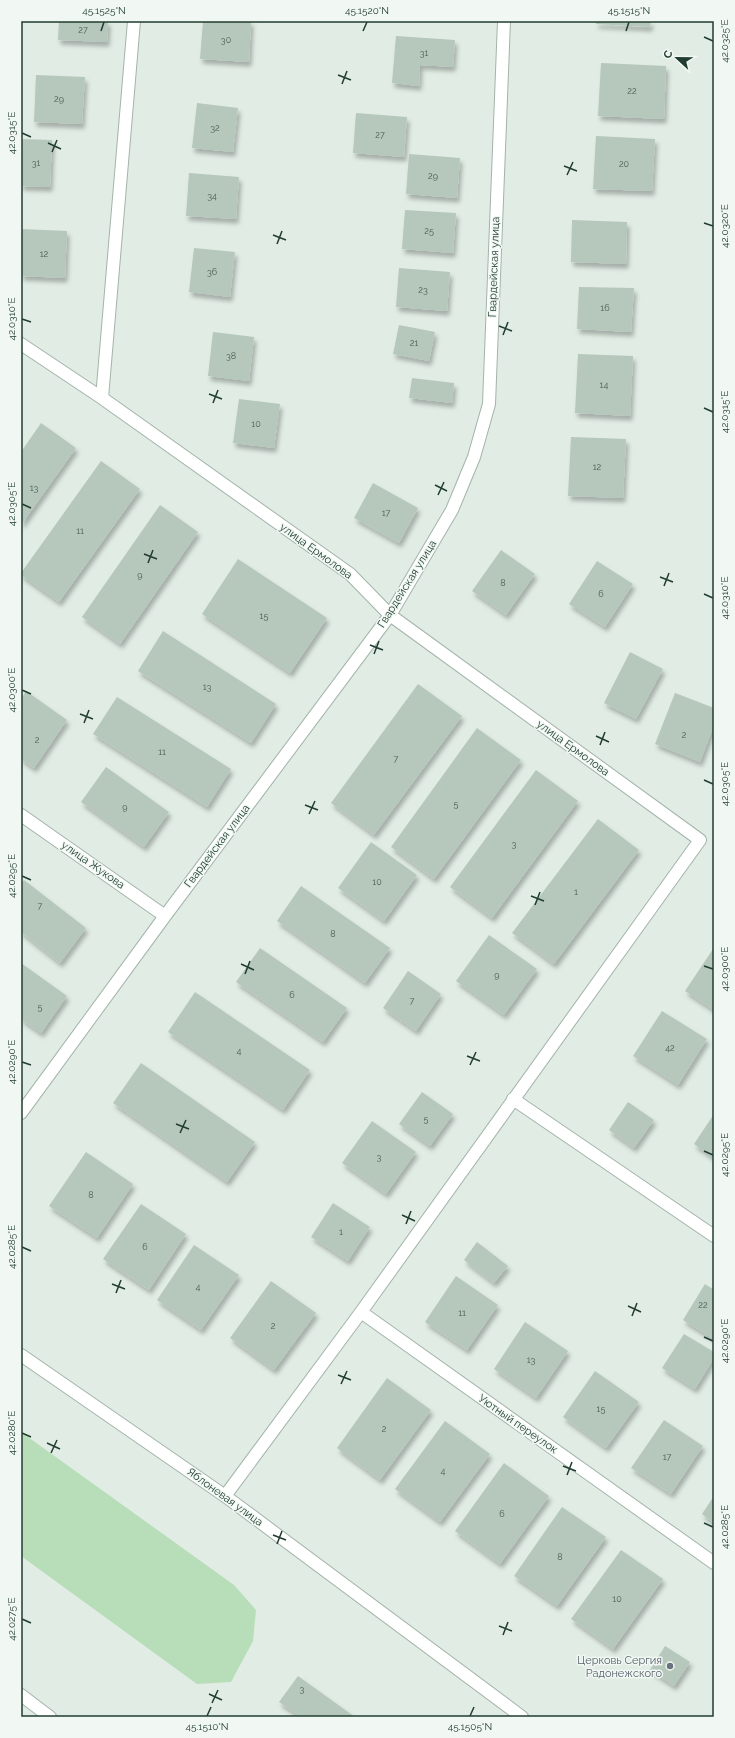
<svg xmlns="http://www.w3.org/2000/svg" width="735" height="1738" viewBox="0 0 735 1738" font-family="Raleway,sans-serif">
  <style>
    .green { fill: #b8deb9 }
    .building { fill: #b6c7bc; filter: url(#shadow) }
    .lines { fill: none; stroke-linecap: round; stroke-linejoin: round }
    .minor-casing { stroke: #a3b4aa; stroke-width: 14 }
    .minor { stroke: #fff; stroke-width: 12 }
    .ticks { fill: none; stroke: #203d2f; stroke-width: 1.5 }
    .worship-dot { fill: #6b7280; stroke: #f1f8f3; stroke-width: 1.5 }
    .labels { text-anchor: middle; dominant-baseline: central; stroke-width: 3; stroke-linejoin: round; paint-order: stroke }
    .number-label { font-size: 9px; fill: #466052 }
    .street-label { font-size: 11px; fill: #203d2f; stroke: #f1f8f3 }
    .worship-label { font-size: 11px; fill: #5b616d; stroke: #f1f8f3; text-anchor: end }
    .neatline { fill: none; stroke: #203d2f; stroke-width: 1.5 }
    .ticks-label { font-size: 10px; text-anchor: middle; fill: #203d2f }
  </style>
  <defs>
    <filter id="shadow"><feDropShadow dx="2.5" dy="4.5" stdDeviation="2" flood-color="#0004"/></filter>
  </defs>
  <rect width="100%" height="100%" fill="#e0ece4"/>
  <!-- green -->
  <path class="green" d="M21 1432 234 1585 256 1610 253 1641 231 1682 197 1684 21 1556Z"/>
  <!-- building -->
  <path class="building" d="M59 21H108L107 42 58 40Z
    M203 21H251L249 62 200 59Z
    M596 21H651L650 27 596 24Z
    M396 36 455 40 453 67 420 65 419 86 392 83Z
    M601 63 666 66 664 119 598 116Z
    M36 75 85 77 82 124 34 122Z
    M197 103 238 108 233 152 192 148Z
    M356 113 407 117 404 157 353 153Z
    M596 136 655 139 652 191 593 189Z
    M21 139 52 140 50 187 21 186Z
    M409 154 460 158 457 198 406 194Z
    M189 173 239 177 236 219 186 216Z
    M405 210 456 213 453 253 402 249Z
    M572 220 627 222 626 264 571 262Z
    M21 229 67 231 65 278 21 276Z
    M194 248 235 252 230 297 189 292Z
    M399 268 450 272 447 311 396 307Z
    M579 287 634 288 631 332 577 329Z
    M399 325 435 332 429 361 393 354Z
    M213 332 254 337 249 381 208 376Z
    M578 354 633 356 630 416 575 413Z
    M412 378 454 383 452 403 409 398Z
    M239 399 280 404 274 448 233 443Z
    M41 423 76 448 21 525V452Z
    M571 437 626 439 623 498 568 496Z
    M101 461 140 489 59 602 21 575V573Z
    M373 483 418 508 399 543 354 518Z
    M160 505 198 532 120 644 82 617Z
    M501 550 535 574 506 615 472 591Z
    M238 559 327 618 290 673 202 614Z
    M597 561 633 584 605 627 569 604Z
    M163 631 276 704 251 743 138 671Z
    M630 652 663 669 636 719 604 703Z
    M418 684 462 716 374 835 331 803Z
    M26 691 67 720 34 768 21 759V699Z
    M675 693 714 708V725L700 762 655 744Z
    M117 697 231 769 207 807 93 734Z
    M477 728 521 760 434 879 391 847Z
    M106 767 169 812 144 847 81 802Z
    M536 770 578 801 492 918 450 887Z
    M598 819 639 850 554 964 512 933Z
    M371 842 417 875 384 921 338 888Z
    M24 880 86 928 60 963 21 932V884Z
    M301 886 390 948 365 983 277 921Z
    M489 935 537 969 504 1015 456 981Z
    M260 948 347 1008 323 1042 236 982Z
    M713 949 714 950V1010L685 991Z
    M21 963 67 996 41 1033 21 1019Z
    M408 971 441 994 416 1031 383 1008Z
    M195 992 310 1070 283 1110 168 1032Z
    M662 1011 707 1039 678 1085 633 1056Z
    M141 1063 255 1142 227 1182 113 1103Z
    M422 1092 453 1114 430 1146 399 1124Z
    M628 1102 654 1120 634 1148 609 1130Z
    M714 1114V1158L694 1144Z
    M372 1121 416 1152 386 1194 342 1163Z
    M86 1152 133 1184 97 1238 49 1206Z
    M333 1203 370 1227 348 1261 311 1237Z
    M141 1204 186 1234 149 1290 103 1259Z
    M477 1242 508 1266 494 1283 464 1260Z
    M194 1245 239 1275 201 1330 157 1300Z
    M456 1276 498 1305 467 1350 425 1322Z
    M271 1281 316 1313 274 1370 230 1338Z
    M705 1284 714 1290V1339L683 1320Z
    M525 1322 568 1351 536 1398 494 1369Z
    M684 1334 714 1352V1358L695 1389 662 1368Z
    M595 1371 639 1402 606 1448 563 1417Z
    M387 1378 431 1410 380 1480 337 1448Z
    M664 1420 703 1446 671 1494 631 1468Z
    M445 1421 490 1454 440 1522 395 1489Z
    M504 1463 549 1496 500 1564 455 1531Z
    M714 1496V1523L702 1514Z
    M562 1507 606 1537 557 1606 514 1576Z
    M621 1550 663 1579 613 1649 571 1619Z
    M665 1646 690 1662 674 1686 650 1670Z
    M298 1676 355 1717H301L279 1702Z"/>
  <g class="lines">
    <defs>
      <path id="minor" d="M21 344 102 398 350 574 390 615 700 840 361 1312 225 1496
        M102 398 134 21
        M21 815 165 916
        M513 1099 714 1236
        M21 1113 165 916 390 615 452 510 474 457 489 404 504 21
        M361 1312 714 1563
        M21 1355 225 1496 522 1717
        M21 1695 50 1717"/>
    </defs>
    <!-- minor casing -->
    <use href="#minor" class="minor-casing"/>
    <!-- minor -->
    <use href="#minor" class="minor"/>
  </g>
  <!-- ticks -->
  <path class="ticks" d="M101 31 104 22M363 31 367 22M626 31 629 22M704 37 713 41M338 75 351 80M342 84 347 71M22 133 31 137M48 143 61 149M52 152 57 140M564 166 577 171M567 175 573 162M704 223 713 226M273 235 286 240M277 244 282 231M22 319 31 322M499 326 512 331M503 335 508 322M209 394 222 399M213 403 218 390M704 408 713 412M435 485 447 491M438 495 444 482M22 504 31 508M144 554 157 559M148 563 153 550M660 577 673 582M664 586 669 573M704 594 713 598M370 645 383 650M374 654 379 641M22 690 31 694M80 714 93 719M84 723 89 710M596 736 609 742M600 745 605 732M704 780 713 784M305 805 318 810M309 814 315 801M22 876 31 880M531 896 544 901M535 905 540 892M241 964 254 970M704 966 713 969M245 974 250 961M467 1056 480 1061M22 1062 31 1065M470 1065 476 1052M176 1124 189 1129M180 1133 186 1120M704 1151 713 1155M402 1215 415 1221M406 1224 411 1211M22 1247 31 1251M112 1284 125 1289M116 1293 121 1280M628 1306 641 1312M632 1316 637 1303M704 1337 713 1341M338 1375 351 1380M341 1384 347 1371M22 1433 31 1437M47 1443 60 1449M51 1453 57 1440M563 1466 576 1471M567 1475 572 1462M704 1523 713 1527M273 1535 286 1540M277 1544 282 1531M22 1619 31 1623M499 1626 512 1631M503 1635 508 1622M209 1694 222 1700M212 1703 218 1690M207 1716 211 1707M470 1716 474 1707"/>
  <!-- markers -->
  <circle class="worship-dot" cx="670" cy="1666" r="4"/>
  <g class="labels">
    <!-- number labels -->
    <g class="number-label">
      <text x="83" y="30">27</text>
      <text x="226" y="40">30</text>
      <text x="424" y="53">31</text>
      <text x="632" y="91">22</text>
      <text x="59" y="99">29</text>
      <text x="215" y="128">32</text>
      <text x="380" y="135">27</text>
      <text x="36" y="163">31</text>
      <text x="624" y="164">20</text>
      <text x="433" y="176">29</text>
      <text x="212" y="196">34</text>
      <text x="429" y="231">25</text>
      <text x="44" y="254">12</text>
      <text x="212" y="272">36</text>
      <text x="423" y="290">23</text>
      <text x="605" y="308">16</text>
      <text x="414" y="343">21</text>
      <text x="231" y="356">38</text>
      <text x="604" y="385">14</text>
      <text x="256" y="424">10</text>
      <text x="597" y="467">12</text>
      <text x="34" y="488">13</text>
      <text x="386" y="513">17</text>
      <text x="80" y="531">11</text>
      <text x="140" y="575">9</text>
      <text x="503" y="583">8</text>
      <text x="601" y="594">6</text>
      <text x="264" y="616">15</text>
      <text x="207" y="687">13</text>
      <text x="684" y="735">2</text>
      <text x="37" y="740">2</text>
      <text x="162" y="752">11</text>
      <text x="396" y="759">7</text>
      <text x="456" y="804">5</text>
      <text x="125" y="807">9</text>
      <text x="514" y="844">3</text>
      <text x="377" y="882">10</text>
      <text x="576" y="892">1</text>
      <text x="40" y="906">7</text>
      <text x="333" y="934">8</text>
      <text x="497" y="975">9</text>
      <text x="292" y="995">6</text>
      <text x="412" y="1001">7</text>
      <text x="40" y="1007">5</text>
      <text x="670" y="1048">42</text>
      <text x="239" y="1051">4</text>
      <text x="426" y="1119">5</text>
      <text x="379" y="1157">3</text>
      <text x="91" y="1195">8</text>
      <text x="341" y="1232">1</text>
      <text x="145" y="1247">6</text>
      <text x="198" y="1287">4</text>
      <text x="703" y="1305">22</text>
      <text x="462" y="1313">11</text>
      <text x="273" y="1326">2</text>
      <text x="531" y="1360">13</text>
      <text x="601" y="1409">15</text>
      <text x="384" y="1429">2</text>
      <text x="667" y="1457">17</text>
      <text x="443" y="1471">4</text>
      <text x="502" y="1514">6</text>
      <text x="560" y="1557">8</text>
      <text x="617" y="1599">10</text>
      <text x="302" y="1689">3</text>
    </g>
    <!-- street labels -->
    <g class="street-label">
      <text transform="translate(494 267) rotate(-88)">Гвардейская улица</text>
      <text transform="translate(316 551) rotate(36)">улица Ермолова</text>
      <text transform="translate(407 584) rotate(-58)">Гвардейская улица</text>
      <text transform="translate(573 748) rotate(36)">улица Ермолова</text>
      <text transform="translate(217 846) rotate(-53)">Гвардейская улица</text>
      <text transform="translate(93 865) rotate(35)">улица Жукова</text>
      <text transform="translate(518 1424) rotate(35)">Уютный переулок</text>
      <text transform="translate(225 1497) rotate(36)">Яблоневая улица</text>
    </g>
    <!-- worship labels -->
    <g class="worship-label">
      <text x="662" y="1660">Церковь Сергия<tspan x="662" dy="13">Радонежского</tspan></text>
    </g>
  </g>
  <!-- border -->
  <rect width="735" height="1738" fill="none" stroke="#f1f8f3" stroke-width="44"/>
  <!-- north arrow -->
  <g transform="translate(677 58) rotate(292)" stroke="#f1f8f3" stroke-width="3" paint-order="stroke">
  <path d="M0-3L7 15L0 10L-7 15Z" fill="#203d2f"/>
  <text y="-6" font-size="11" font-weight="bold" text-anchor="middle" fill="#203d2f">С</text>
  </g>
  <rect x="22" y="22" width="691" height="1694" class="neatline"/>
  <g class="ticks-label">
    <text x="104" y="14">45.1525°N</text>
    <text x="367" y="14">45.1520°N</text>
    <text x="629" y="14">45.1515°N</text>
    <text transform="translate(724 41) rotate(-90)" y="4">42.0325°E</text>
    <text transform="translate(11 133) rotate(-90)" y="4">42.0315°E</text>
    <text transform="translate(724 226) rotate(-90)" y="4">42.0320°E</text>
    <text transform="translate(11 319) rotate(-90)" y="4">42.0310°E</text>
    <text transform="translate(724 412) rotate(-90)" y="4">42.0315°E</text>
    <text transform="translate(11 504) rotate(-90)" y="4">42.0305°E</text>
    <text transform="translate(724 598) rotate(-90)" y="4">42.0310°E</text>
    <text transform="translate(11 690) rotate(-90)" y="4">42.0300°E</text>
    <text transform="translate(724 784) rotate(-90)" y="4">42.0305°E</text>
    <text transform="translate(11 876) rotate(-90)" y="4">42.0295°E</text>
    <text transform="translate(724 969) rotate(-90)" y="4">42.0300°E</text>
    <text transform="translate(11 1062) rotate(-90)" y="4">42.0290°E</text>
    <text transform="translate(724 1155) rotate(-90)" y="4">42.0295°E</text>
    <text transform="translate(11 1247) rotate(-90)" y="4">42.0285°E</text>
    <text transform="translate(724 1341) rotate(-90)" y="4">42.0290°E</text>
    <text transform="translate(11 1433) rotate(-90)" y="4">42.0280°E</text>
    <text transform="translate(724 1527) rotate(-90)" y="4">42.0285°E</text>
    <text transform="translate(11 1619) rotate(-90)" y="4">42.0275°E</text>
    <text x="207" y="1730">45.1510°N</text>
    <text x="470" y="1730">45.1505°N</text>
  </g>
</svg>
